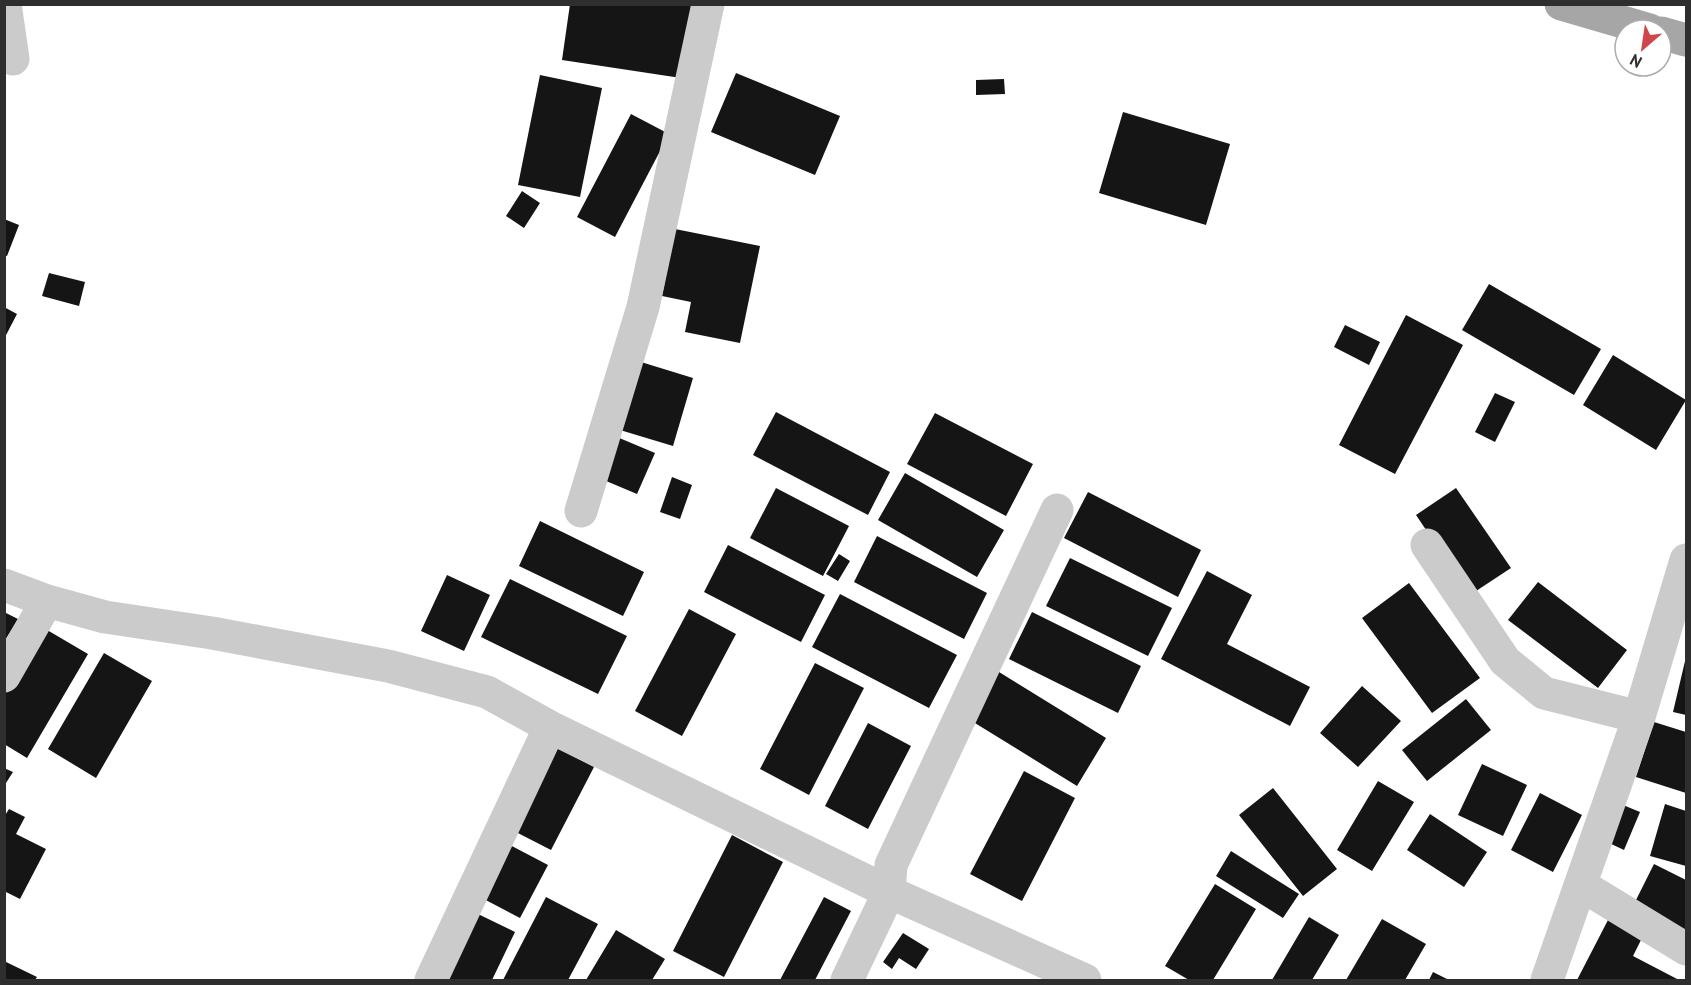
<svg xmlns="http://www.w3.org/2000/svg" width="1691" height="985" viewBox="0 0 1691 985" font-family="'PT Sans',sans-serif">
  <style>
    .building { fill: #151515 }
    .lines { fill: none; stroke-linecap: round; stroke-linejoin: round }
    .minor { stroke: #cbcbcb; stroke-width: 33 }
    .major { stroke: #a6a6a6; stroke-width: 33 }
  </style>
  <rect width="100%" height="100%" fill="#fff"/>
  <!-- building -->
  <path class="building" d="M570 4H692L681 78 562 60Z
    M736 73 840 116 815 175 711 132Z
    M540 75 602 88 580 197 518 185Z
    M1004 79 1005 94 976 95V80Z
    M1123 112 1230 144 1206 225 1099 193Z
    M631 114 669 134 615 237 577 217Z
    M522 191 540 203 524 228 506 216Z
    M4 219 19 225 7 256 4 255Z
    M675 229 760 246 740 343 685 332 691 302 662 296Z
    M49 273 85 282 79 306 42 296Z
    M1489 284 1601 349 1574 395 1462 330Z
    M4 307 17 314 4 339Z
    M1406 315 1463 345 1395 474 1339 445Z
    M1345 325 1380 342 1369 365 1334 347Z
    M1613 355 1686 400 1656 450 1583 405Z
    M641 362 693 378 673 446 620 430Z
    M1495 393 1515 402 1495 442 1475 432Z
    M776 412 890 472 868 515 753 455Z
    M935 413 1033 464 1006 516 907 464Z
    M617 437 655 453 637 494 599 478Z
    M905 473 1004 530 977 577 878 520Z
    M672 477 692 485 680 519 660 512Z
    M776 488 849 526 823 576 750 538Z
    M1456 488 1511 568 1470 595 1416 515Z
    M1088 492 1201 550 1178 597 1064 538Z
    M540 521 644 572 623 616 519 566Z
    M877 536 987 593 964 639 854 582Z
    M728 545 825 595 801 642 704 592Z
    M839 554 850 561 838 581 826 574Z
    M1070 558 1172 608 1148 656 1046 606Z
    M1207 571 1252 595 1227 644 1310 687 1290 726 1161 659Z
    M447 575 490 595 464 651 421 631Z
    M510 579 627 636 598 694 481 637Z
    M1538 582 1627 650 1598 688 1508 620Z
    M1409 583 1480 678 1432 713 1362 618Z
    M840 594 957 655 929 708 812 647Z
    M689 609 736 634 682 736 635 711Z
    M4 612 18 619 4 642Z
    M1032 612 1141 666 1118 713 1009 659Z
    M42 627 88 654 27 758 4 744V691Z
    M104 653 152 681 96 778 48 749Z
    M1686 657V715L1673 712Z
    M815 663 864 688 809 795 760 769Z
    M999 672 1106 738 1077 786 970 720Z
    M1362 686 1401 721 1358 767 1320 733Z
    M1466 699 1491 730 1427 781 1402 750Z
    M1654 722 1686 732V793L1636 777Z
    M868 723 911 746 868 829 825 806Z
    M555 747 594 767 551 850 512 830Z
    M1482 764 1527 785 1503 836 1458 815Z
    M4 768 13 772 4 786Z
    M1024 771 1075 798 1022 901 970 874Z
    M1378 781 1414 802 1372 871 1337 850Z
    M1273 788 1337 869 1303 896 1239 815Z
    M1540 793 1582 815 1553 872 1511 850Z
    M1665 804 1686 811V866L1650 856Z
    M1623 805 1640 812 1624 850 1607 842Z
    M9 809 25 817 16 834 46 849 20 899 4 891V817Z
    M1430 814 1487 852 1464 887 1407 850Z
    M732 835 783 862 724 977 673 951Z
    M508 844 548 865 520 918 480 897Z
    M1231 851 1299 894 1283 918 1216 876Z
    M1654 864 1686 880V941L1630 912Z
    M1215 884 1256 909 1213 980H1189L1165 966Z
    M546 897 598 924 568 980H503Z
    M824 897 851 911 815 980H780Z
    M478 914 515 932 492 980H445Z
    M1309 917 1339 935 1312 980H1272Z
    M1382 919 1426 944 1405 980H1346Z
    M1608 920 1642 938 1633 956 1679 980H1577Z
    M616 930 665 959 652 980H586Z
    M903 933 929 949 916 969 899 958 892 969 883 962Z
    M4 961 37 977 35 980H4Z
    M1433 972 1449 980H1429Z"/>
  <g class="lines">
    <!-- minor -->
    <path class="minor" d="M5 4 13 59
      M581 511 643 307 708 4
      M1427 545 1505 661 1544 693 1639 717
      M4 585 47 601 105 617 212 633 388 666 487 692 550 727 889 892 1085 980
      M4 676 47 601
      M1581 885 1686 949
      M431 980 550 727
      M847 980 889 892 891 865 1057 510
      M1547 980 1639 717 1686 560"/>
    <!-- major -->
    <path class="major" d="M1561 4 1650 30
      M1661 33 1686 40"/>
  </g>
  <!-- border -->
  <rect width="1691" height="985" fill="none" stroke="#2e2e2e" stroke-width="12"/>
  <!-- north arrow -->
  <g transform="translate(1643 48) rotate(209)"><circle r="28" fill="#ffffff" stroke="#ababab" stroke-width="1.5"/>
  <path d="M0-4.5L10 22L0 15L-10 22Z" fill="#d0464a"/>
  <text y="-9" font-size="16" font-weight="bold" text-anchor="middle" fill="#2e2e2e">N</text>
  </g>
</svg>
